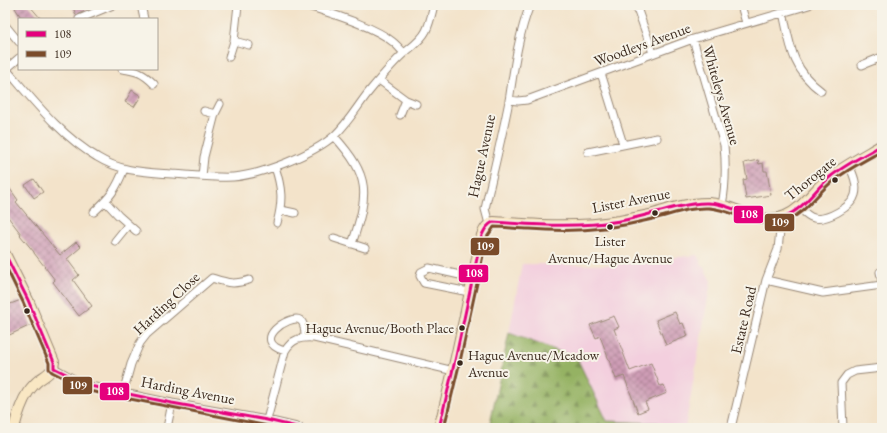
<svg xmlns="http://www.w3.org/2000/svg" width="887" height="433" viewBox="0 0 887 433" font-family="'EB Garamond',serif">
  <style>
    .built { fill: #f3cfde }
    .forest { fill: url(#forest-firs); stroke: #686e41 }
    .building { fill: url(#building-cross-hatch) }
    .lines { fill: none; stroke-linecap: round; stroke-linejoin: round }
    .street-casing { stroke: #978674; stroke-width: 9 }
    .secondary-casing { stroke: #978674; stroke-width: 12 }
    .street { stroke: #fff; stroke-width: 7 }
    .secondary { stroke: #f9e7c3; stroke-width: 10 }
    .bus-1-casing { stroke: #f7f3e8; stroke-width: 6 }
    .bus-2-casing { stroke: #f7f3e8; stroke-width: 6 }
    .bus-1 { stroke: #e5007d; stroke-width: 3 }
    .bus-2 { stroke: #7a4b2a; stroke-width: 3 }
    .bus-dot { fill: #3b2a1e; stroke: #f7f3e8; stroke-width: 1.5 }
    .labels { text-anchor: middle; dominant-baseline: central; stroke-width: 4; stroke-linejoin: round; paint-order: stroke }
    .bus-label { font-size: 14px; fill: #3b2a1e; stroke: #f7f3e8 }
    .street-label { font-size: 15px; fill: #3b2a1e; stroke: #f7f3e8 }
    .line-badge { stroke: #f7f3e8; stroke-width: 1.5 }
    .badge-label { font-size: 11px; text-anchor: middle; font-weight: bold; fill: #fff }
  </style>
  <defs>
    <pattern id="forest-firs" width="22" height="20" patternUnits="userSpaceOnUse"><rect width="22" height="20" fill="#95b264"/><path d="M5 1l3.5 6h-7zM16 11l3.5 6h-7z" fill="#7b9152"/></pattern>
    <pattern id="building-cross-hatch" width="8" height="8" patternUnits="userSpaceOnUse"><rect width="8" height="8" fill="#ce9cb5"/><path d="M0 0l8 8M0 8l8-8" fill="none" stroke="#a87f93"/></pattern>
  </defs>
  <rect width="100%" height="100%" fill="#f7f3e8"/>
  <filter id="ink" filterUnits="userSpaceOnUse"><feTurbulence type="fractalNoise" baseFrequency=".025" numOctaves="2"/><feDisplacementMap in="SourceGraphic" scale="8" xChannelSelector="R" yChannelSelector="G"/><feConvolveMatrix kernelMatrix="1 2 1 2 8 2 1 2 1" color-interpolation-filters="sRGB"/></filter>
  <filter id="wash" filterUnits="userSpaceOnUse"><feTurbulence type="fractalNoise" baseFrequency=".012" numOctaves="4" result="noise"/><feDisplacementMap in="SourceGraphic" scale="16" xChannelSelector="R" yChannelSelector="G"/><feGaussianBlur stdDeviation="0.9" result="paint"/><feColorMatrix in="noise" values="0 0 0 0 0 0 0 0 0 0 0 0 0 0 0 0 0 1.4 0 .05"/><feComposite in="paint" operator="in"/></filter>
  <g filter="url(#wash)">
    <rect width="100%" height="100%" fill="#f3e3ca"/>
    <!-- built -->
    <path class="built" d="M697 255 711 281 685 428H663L659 423 607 421 577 358 509 333 522 264 607 265Z"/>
    <!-- forest -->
    <path class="forest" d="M509 333 577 358 607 421 659 423 663 428H489Z"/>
    <g id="blocks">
      <!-- building -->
      <path class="building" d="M19 5H29L41 19H22L15 8Z
        M72 5H86L88 10 76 15Z
        M132 90 141 96 134 107 125 102Z
        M758 160 759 164 763 163 764 171H767L771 195 746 199 743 180 747 179 744 163Z
        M34 179 43 192 34 198 25 185Z
        M5 182 18 200 16 202 60 255 76 242 81 247 67 259 79 275 73 280 92 306 79 316 53 282 55 280 34 253V252L20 235 21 234 5 213Z
        M21 300 31 325 5 337V306Z
        M675 312 680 324 683 323 688 336 666 345 656 320Z
        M614 316 619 327 614 329 630 371 651 363 660 386 664 385 667 393 645 402 648 409 638 413 624 376 616 379 600 336 596 338 590 325Z"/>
    </g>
  </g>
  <g filter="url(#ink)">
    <use href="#blocks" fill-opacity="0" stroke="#978674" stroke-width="1"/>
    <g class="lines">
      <defs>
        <path id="street" d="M141 5 144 19
          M305 5C329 13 374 26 393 42 397 45 400 49 404 53
          M636 5 653 53
          M741 5 746 23
          M783 12C790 45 792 70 821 91
          M79 19 113 5
          M5 25 19 42
          M693 39 724 145C726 166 726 185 722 205
          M234 41 249 45
          M229 57 234 41 238 5
          M862 65 882 57
          M6 69C34 101 61 136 97 157 121 172 145 172 172 174 192 175 213 178 233 177 261 175 314 154 335 135 350 121 359 103 372 88 382 76 392 64 403 54 411 47 421 41 426 31 430 23 432 13 434 5
          M122 69C137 71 143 73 154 84
          M5 70 19 58
          M601 73 623 144
          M379 80 406 100 416 104
          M509 100 518 101 527 100 693 39 809 5
          M204 111 215 114
          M400 115 406 100
          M334 136C371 177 369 193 352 244
          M588 152 657 138
          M275 167C282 188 283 201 277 223
          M202 176 204 157 215 114 220 104
          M105 201 118 215 136 231
          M799 207C803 211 808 217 814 218 826 221 852 207 855 195 858 185 853 174 849 165
          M281 210 295 213
          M94 212C110 197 116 190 124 169
          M489 224 485 209C493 173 502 137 509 101 514 68 518 36 530 5
          M334 238 365 248
          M115 241 128 225
          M880 272 882 282
          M766 280 823 293 882 285
          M469 292 424 283 420 276 421 272 429 268 473 278
          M285 351C249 341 290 314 300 320 305 323 305 332 305 337
          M54 368 72 378 90 386 172 403 267 420 301 428
          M123 393 131 364 140 343 147 334 212 278C228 283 233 285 249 280
          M267 420 285 351C292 339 300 337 314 338L454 371
          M167 428 172 403
          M731 428 766 280 778 249 780 231 776 218
          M843 428 841 383 847 375 855 371 882 368"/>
        <path id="secondary" d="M5 254 28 300 54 362C53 372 46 375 39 380 35 383 31 388 28 392 21 403 17 416 14 428
          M439 428C456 364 468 299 482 235 485 228 487 225 493 222 536 225 578 228 620 221 630 219 640 217 650 215 658 213 665 210 673 208 684 205 697 203 709 203 735 204 759 227 785 216 804 208 814 189 830 177 846 165 865 155 882 145"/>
      </defs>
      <!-- street casing -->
      <use href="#street" class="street-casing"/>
      <!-- secondary casing -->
      <use href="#secondary" class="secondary-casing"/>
      <!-- street -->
      <use href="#street" class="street"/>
      <!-- secondary -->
      <use href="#secondary" class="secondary"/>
      <defs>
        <path id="bus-1" d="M5 254 28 300 54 362V368L90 386 172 403 267 420 301 428
          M439 428 456 356 482 235C485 229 487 225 493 222 535 225 578 228 620 221 649 216 676 204 706 203 733 202 757 227 785 216 804 209 815 189 830 177 846 164 865 155 882 145"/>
        <path id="bus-2" d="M5 265 23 302 49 363V369L52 372 89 391 279 428
          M444 428 461 357 487 237 494 227C505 227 518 229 530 229 555 231 580 231 605 228 621 226 637 223 653 219 671 215 689 207 709 208 736 210 760 232 788 220 807 212 817 193 833 181 848 169 866 160 882 151"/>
      </defs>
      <!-- bus-1 casing -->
      <use href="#bus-1" class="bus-1-casing"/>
      <!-- bus-2 casing -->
      <use href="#bus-2" class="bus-2-casing"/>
      <!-- bus-1 -->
      <use href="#bus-1" class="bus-1"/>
      <!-- bus-2 -->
      <use href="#bus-2" class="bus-2"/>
    </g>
  </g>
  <!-- markers -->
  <g class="bus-dot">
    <circle cx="835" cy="180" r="3.5"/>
    <circle cx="655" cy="213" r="3.5"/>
    <circle cx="610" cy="227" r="3.5"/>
    <circle cx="27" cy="311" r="3.5"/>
    <circle cx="462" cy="328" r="3.5"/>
    <circle cx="460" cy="363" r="3.5"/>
  </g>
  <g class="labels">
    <!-- bus labels -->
    <g class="bus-label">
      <text x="610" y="241">Lister<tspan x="610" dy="17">Avenue/Hague Avenue</tspan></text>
      <text x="454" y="328" text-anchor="end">Hague Avenue/Booth Place</text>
      <text x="468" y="355" text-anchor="start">Hague Avenue/Meadow<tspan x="468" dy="17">Avenue</tspan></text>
    </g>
    <!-- street labels -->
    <g class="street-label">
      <text transform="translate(642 44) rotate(-20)">Woodleys Avenue</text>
      <text transform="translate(722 95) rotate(74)">Whiteleys Avenue</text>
      <text transform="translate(481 156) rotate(-78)">Hague Avenue</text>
      <text transform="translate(810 178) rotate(-39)">Thorogate</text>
      <text transform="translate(631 200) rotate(-11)">Lister Avenue</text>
      <text transform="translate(166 303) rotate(-43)">Harding Close</text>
      <text transform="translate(743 320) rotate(-77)">Estate Road</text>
      <text transform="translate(188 390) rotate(11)">Harding Avenue</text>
    </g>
  </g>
  <g class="line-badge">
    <rect x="733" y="205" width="31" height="19" rx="4" fill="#e5007d"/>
    <rect x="764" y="213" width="31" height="19" rx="4" fill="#7a4b2a"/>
    <rect x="470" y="237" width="30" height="19" rx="4" fill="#7a4b2a"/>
    <rect x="458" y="264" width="31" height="19" rx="4" fill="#e5007d"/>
    <rect x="62" y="376" width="31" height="19" rx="4" fill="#7a4b2a"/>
    <rect x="99" y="382" width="31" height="19" rx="4" fill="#e5007d"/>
  </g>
  <g class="badge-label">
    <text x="749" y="218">108</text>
    <text x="780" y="226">109</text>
    <text x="485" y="250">109</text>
    <text x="474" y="277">108</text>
    <text x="78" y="389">109</text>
    <text x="115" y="395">108</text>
  </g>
  <!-- margin -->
  <rect width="887" height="433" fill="none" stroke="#f7f3e8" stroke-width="20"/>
  <!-- legend -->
  <rect x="18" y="18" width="140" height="52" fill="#f7f3e8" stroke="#aca397"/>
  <rect x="26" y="31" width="20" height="6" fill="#e5007d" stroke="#aca397"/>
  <text x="54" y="38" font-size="12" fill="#3b2a1e">108</text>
  <rect x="26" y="51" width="20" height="6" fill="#7a4b2a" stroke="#aca397"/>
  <text x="54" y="58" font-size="12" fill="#3b2a1e">109</text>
</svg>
